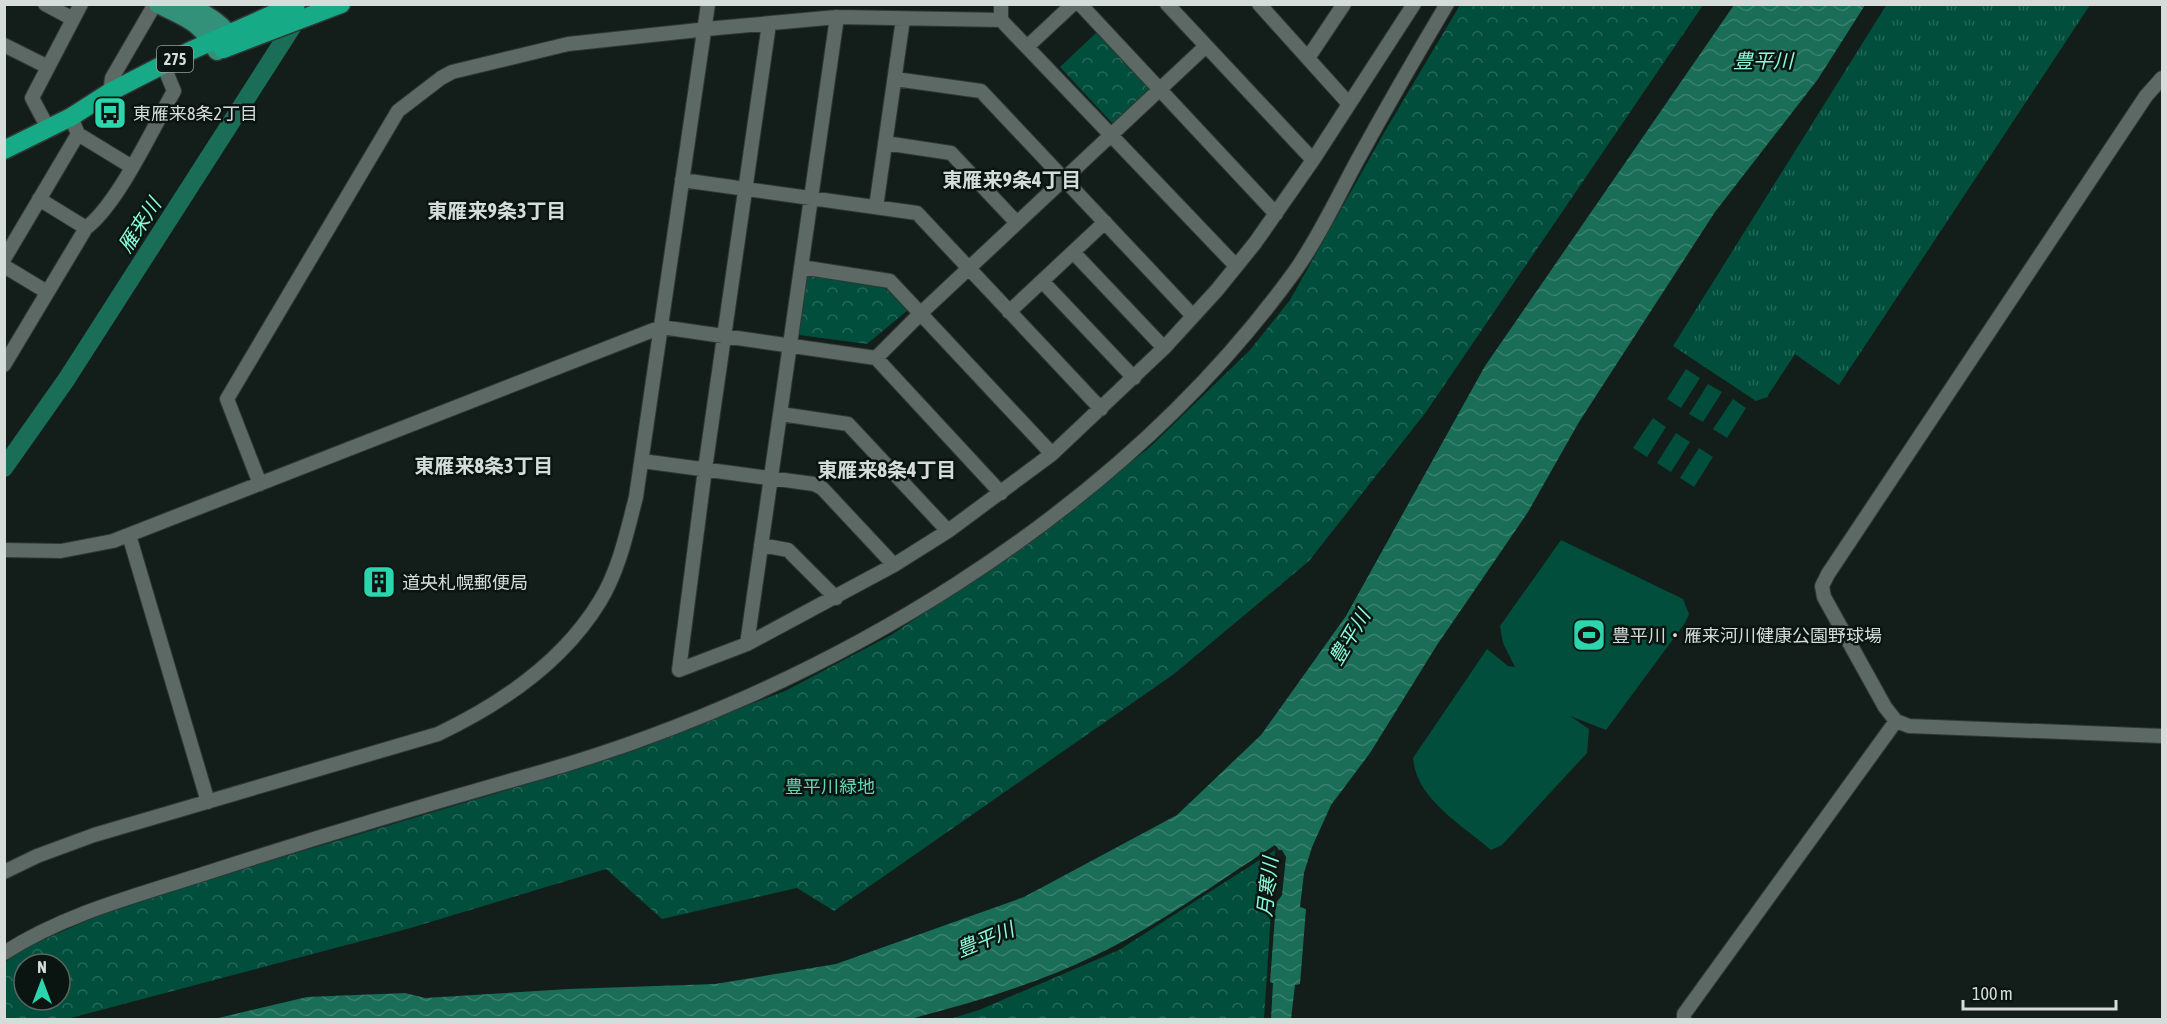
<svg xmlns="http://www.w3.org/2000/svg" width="2167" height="1024" viewBox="0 0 2167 1024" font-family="'Asap Condensed','Noto Sans JP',sans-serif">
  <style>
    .grass { fill: url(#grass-tufts) }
    .park { fill: url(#park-crowns); fill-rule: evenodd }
    .garden { fill: #014e3c }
    .water { fill: url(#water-waves) }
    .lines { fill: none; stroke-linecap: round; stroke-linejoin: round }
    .river { stroke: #1a6d57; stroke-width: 18 }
    .minor-casing { stroke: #303734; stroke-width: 16 }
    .major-casing { stroke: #303734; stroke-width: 21 }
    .highway-casing { stroke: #303734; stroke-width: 21 }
    .minor { stroke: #5c6964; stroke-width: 14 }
    .major { stroke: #339079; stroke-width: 18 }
    .highway { stroke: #17aa87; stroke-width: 18 }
    .labels { text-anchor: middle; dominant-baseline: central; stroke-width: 5; stroke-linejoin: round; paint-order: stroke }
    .shield { fill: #0a1511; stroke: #98a09d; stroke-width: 1.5 }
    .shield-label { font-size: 16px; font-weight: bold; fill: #d5dcd9 }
    .poi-label { font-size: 18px; fill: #d5dcd9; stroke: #0a1511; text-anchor: start }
    .park-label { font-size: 18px; fill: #66d6b4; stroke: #0a1511 }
    .water-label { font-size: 20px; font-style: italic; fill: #8cfbd8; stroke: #0a1511 }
    .neighbourhood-label { font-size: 20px; font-weight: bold; fill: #d5dcd9; stroke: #0a1511 }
  </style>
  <defs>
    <pattern id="grass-tufts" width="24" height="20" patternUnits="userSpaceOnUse" patternTransform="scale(1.5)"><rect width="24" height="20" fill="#014e3c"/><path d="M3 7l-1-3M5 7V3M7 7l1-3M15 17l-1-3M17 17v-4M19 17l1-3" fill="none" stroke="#256758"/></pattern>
    <pattern id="park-crowns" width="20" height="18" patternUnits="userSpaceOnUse" patternTransform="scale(1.5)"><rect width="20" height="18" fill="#014e3c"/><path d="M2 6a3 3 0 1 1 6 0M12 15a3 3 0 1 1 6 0" fill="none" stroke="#256758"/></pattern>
    <pattern id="water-waves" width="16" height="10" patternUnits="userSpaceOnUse" patternTransform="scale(1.5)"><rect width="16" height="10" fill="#1a6d57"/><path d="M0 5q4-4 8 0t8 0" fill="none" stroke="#3a816f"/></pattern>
  </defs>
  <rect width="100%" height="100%" fill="#131e1a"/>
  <!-- grass -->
  <path class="grass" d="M1887 4 2090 5 1839 385 1795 354 1767 397 1756 401 1673 346Z"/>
  <!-- park -->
  <path class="park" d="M1460 5H1703L1426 412 1309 561 1174 674 834 911 797 888 662 919 606 869 407 929 67 1019 5 1020V962L27 947 122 905 581 768 785 691 891 635 1042 534 1151 446 1250 350 1290 300 1385 131ZM24 964H60V1000H24Z
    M1097 32 1152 90 1114 125 1060 67Z
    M807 275 885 288 908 310 867 344 799 335Z
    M1275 850 1264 1019H950L979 1010 1119 950Z"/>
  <!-- garden -->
  <path class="garden" d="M1686 369 1700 378 1681 408 1667 399Z
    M1708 384 1722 392 1703 422 1689 414Z
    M1733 399 1746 408 1727 438 1713 429Z
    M1653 418 1666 427 1647 457 1633 448Z
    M1676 433 1690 442 1671 472 1657 463Z
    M1699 448 1713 457 1694 487 1680 478Z
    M1561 540 1683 599 1689 614 1685 623 1606 730 1570 716 1589 729 1587 753 1502 845 1491 850C1462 825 1416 799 1413 758L1487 649 1508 666 1515 667 1503 643 1500 626Z"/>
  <!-- water -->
  <path class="water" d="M1734 5H1865L1818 79 1715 212 1579 422 1528 512 1437 645 1370 753 1331 805 1312 847 1304 873 1300 907 1306 909 1300 984 1295 985 1291 1019H1271L1273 983 1270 982 1276 903 1282 895 1286 857 1282 850H1279L1275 845C1216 883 1159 925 1096 955 1039 983 972 1003 910 1019H214L307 997 405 993 425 998 569 989 715 984 836 964 1024 897 1177 815 1261 735 1346 616 1485 366Z"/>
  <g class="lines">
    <!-- river -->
    <path class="river" d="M4 468 66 380 307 4"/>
    <defs>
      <path id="minor" d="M45 4 73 19
        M1080 4 1276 214
        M1167 4 1313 160
        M1259 4 1349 104
        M1001 20V4
        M769 24 705 469 679 670 747 644 894 565 948 531 1052 454 1164 348 1217 290 1255 243 1313 160 1414 4
        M4 45 48 67
        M1028 46 1073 4
        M1308 58 1344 4
        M2162 78 2146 96 1828 574 1822 586 1824 597 1885 707 1896 721 1909 726 2162 736
        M895 79 981 91 1193 316
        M110 92 112 78 155 4
        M48 128 32 98 81 4
        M78 134 132 167
        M885 143 951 153 1017 223
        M682 180 917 213 1101 409
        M39 199 86 228
        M876 207 903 19
        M1073 252 1164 348
        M4 259 78 134 71 117
        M4 266 47 292
        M801 267 890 281 1052 454
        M1042 281 1134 378
        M1009 312 1105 222
        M876 358 921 313 1206 46
        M4 365 86 228C118 204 153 128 174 91L167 74
        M781 414 848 424 948 531
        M642 461 814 484 822 488 894 565
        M260 484 227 399 398 111 441 78 452 72 568 44 717 28 837 17 1001 20 1236 266
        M129 535 208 802
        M761 545 788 550 836 598
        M4 550 61 551 113 541 661 327 876 358 1001 493
        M747 644 837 17
        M4 872 37 856 94 835 438 734C501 704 563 662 600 601 619 570 627 532 636 497L708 4
        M4 953C63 915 131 897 197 876 308 840 421 806 534 774 822 693 1117 517 1295 271 1319 237 1337 198 1357 161 1386 108 1416 56 1447 4
        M1684 1020V1014L1896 721"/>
      <path id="major" d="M158 4C188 19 200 21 217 51
        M186 4C205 14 225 24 234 43"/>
      <path id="highway" d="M223 49 341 4
        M4 150 71 117 110 92 190 51 296 4"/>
    </defs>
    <!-- minor casing -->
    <use href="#minor" class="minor-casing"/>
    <!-- major casing -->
    <use href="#major" class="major-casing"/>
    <!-- highway casing -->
    <use href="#highway" class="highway-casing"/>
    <!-- minor -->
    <use href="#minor" class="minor"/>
    <!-- major -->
    <use href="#major" class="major"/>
    <!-- highway -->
    <use href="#highway" class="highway"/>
  </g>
  <!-- icons -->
  <defs>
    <symbol id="bus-square" viewBox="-11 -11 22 22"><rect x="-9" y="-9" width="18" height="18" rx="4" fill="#2cd5ab" stroke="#0a1511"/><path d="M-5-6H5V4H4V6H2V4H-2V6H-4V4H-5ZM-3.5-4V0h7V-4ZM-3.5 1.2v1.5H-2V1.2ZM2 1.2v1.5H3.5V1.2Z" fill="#111"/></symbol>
    <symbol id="building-square" viewBox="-11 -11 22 22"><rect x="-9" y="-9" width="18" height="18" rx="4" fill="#2cd5ab" stroke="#0a1511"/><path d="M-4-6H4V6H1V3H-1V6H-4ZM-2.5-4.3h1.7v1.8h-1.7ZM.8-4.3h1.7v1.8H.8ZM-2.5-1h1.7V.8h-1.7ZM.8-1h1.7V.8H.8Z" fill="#111"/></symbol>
    <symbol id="stadium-square" viewBox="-11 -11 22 22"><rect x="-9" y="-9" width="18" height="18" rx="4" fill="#2cd5ab" stroke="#0a1511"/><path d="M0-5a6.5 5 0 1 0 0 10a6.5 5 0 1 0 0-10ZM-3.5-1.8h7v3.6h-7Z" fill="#111"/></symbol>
  </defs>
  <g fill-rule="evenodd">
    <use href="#bus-square" x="91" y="94" width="38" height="38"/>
    <use href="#building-square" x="360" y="563" width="38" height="38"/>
    <use href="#stadium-square" x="1570" y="616" width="38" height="38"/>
  </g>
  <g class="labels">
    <!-- shield labels -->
    <rect class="shield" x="157" y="46" width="36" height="26" rx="4.5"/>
    <g class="shield-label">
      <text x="175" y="59">275</text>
    </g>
    <!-- poi labels -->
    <g class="poi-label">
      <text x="133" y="113">東雁来8条2丁目</text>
      <text x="402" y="582">道央札幌郵便局</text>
      <text x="1612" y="635">豊平川・雁来河川健康公園野球場</text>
    </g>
    <!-- park labels -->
    <g class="park-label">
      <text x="830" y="786">豊平川緑地</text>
    </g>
    <!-- water labels -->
    <g class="water-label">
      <text x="1763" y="60">豊平川</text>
      <text transform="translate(139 225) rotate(-57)">雁来川</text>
      <text transform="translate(1349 637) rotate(-59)">豊平川</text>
      <text transform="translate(1267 887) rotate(-84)">月寒川</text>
      <text transform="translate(985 939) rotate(-22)">豊平川</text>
    </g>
    <!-- neighbourhood labels -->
    <g class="neighbourhood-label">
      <text x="1012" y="179">東雁来9条4丁目</text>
      <text x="497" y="210">東雁来9条3丁目</text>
      <text x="484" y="465">東雁来8条3丁目</text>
      <text x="887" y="469">東雁来8条4丁目</text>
    </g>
  </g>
  <!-- border -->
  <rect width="2167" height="1024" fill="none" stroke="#d5dcd9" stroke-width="12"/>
  <!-- north arrow -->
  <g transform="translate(42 982)"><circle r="28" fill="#0a1511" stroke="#5b6561" stroke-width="1.5"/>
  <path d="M0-4.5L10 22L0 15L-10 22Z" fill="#2cd5ab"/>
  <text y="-9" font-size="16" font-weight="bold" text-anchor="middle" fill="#d5dcd9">N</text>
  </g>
  <!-- scale -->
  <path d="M1963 1000v9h153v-9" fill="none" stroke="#d5dcd9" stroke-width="3"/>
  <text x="1972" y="1000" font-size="18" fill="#d5dcd9" stroke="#0a1511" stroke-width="4.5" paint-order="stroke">100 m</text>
</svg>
